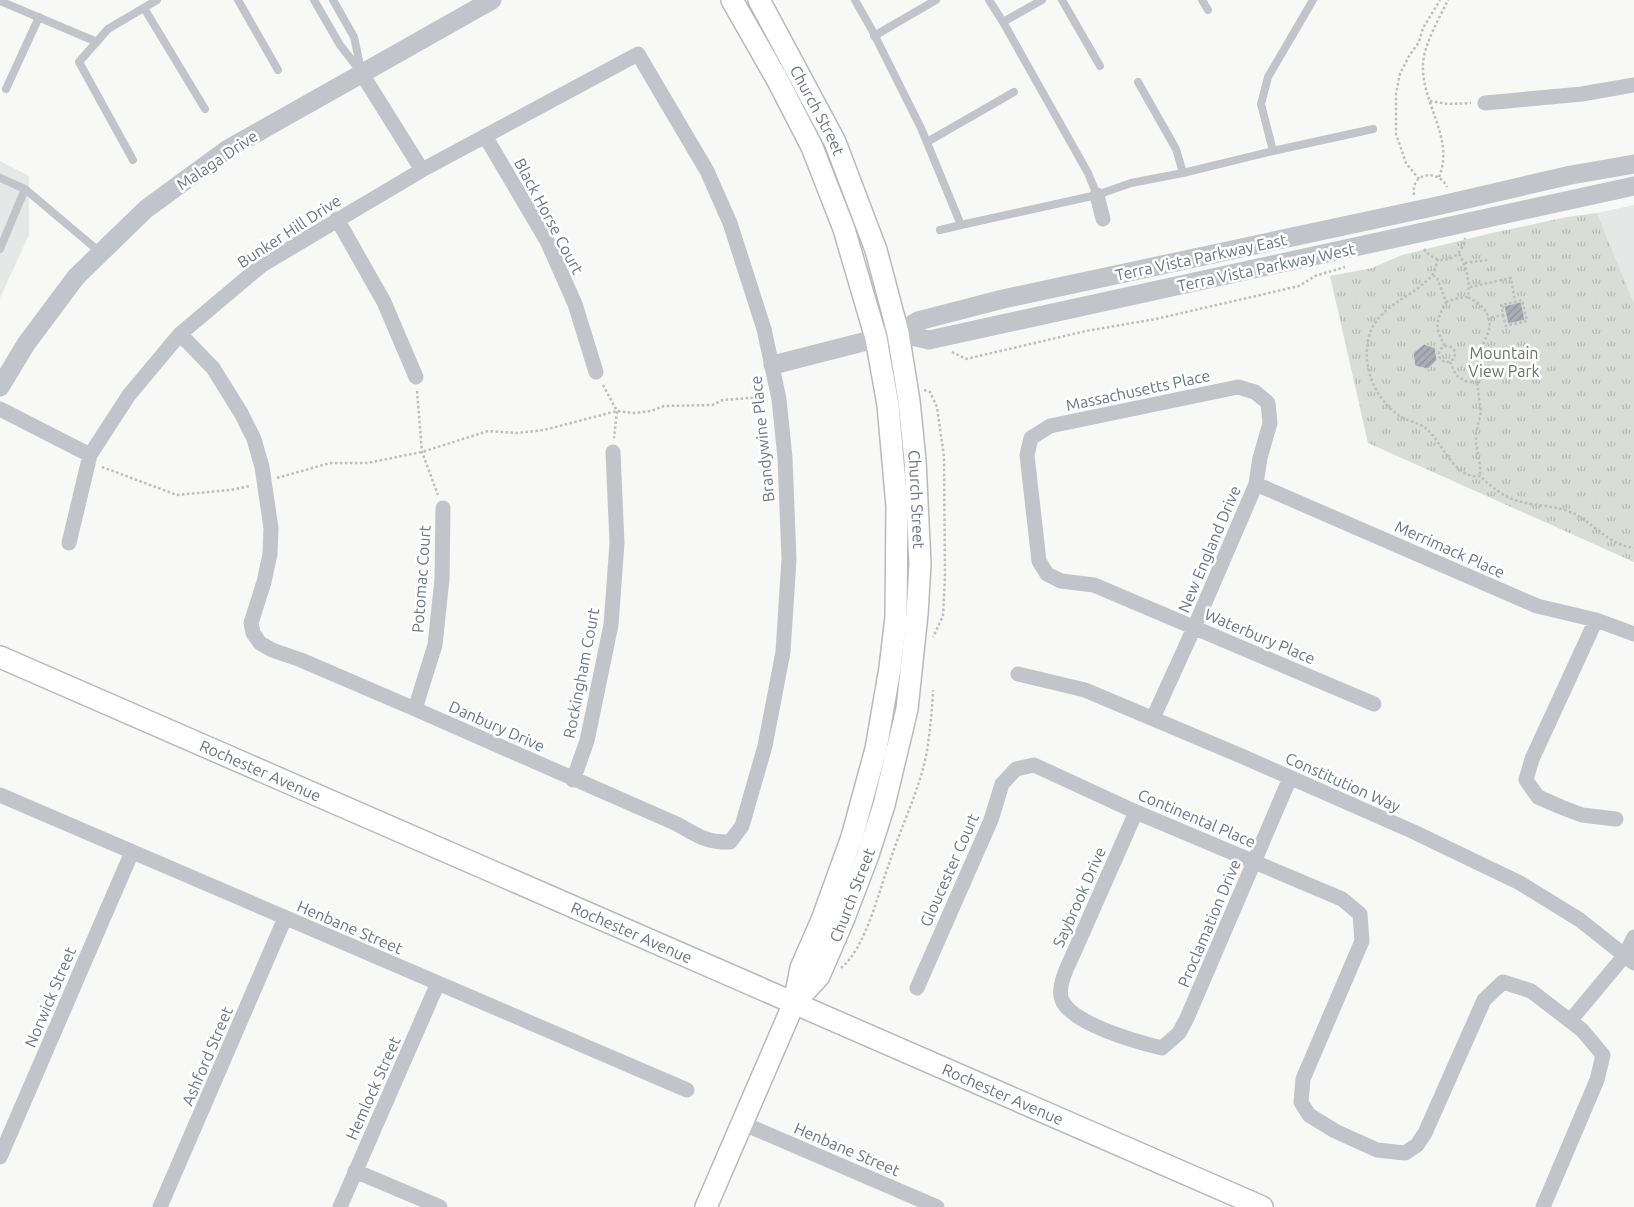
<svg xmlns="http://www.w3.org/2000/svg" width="1634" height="1207" viewBox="0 0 1634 1207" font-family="Ubuntu,sans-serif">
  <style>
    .built { fill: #e6e7e7 }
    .park { fill: url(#park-tufts) }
    .building { fill: url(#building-hatch); stroke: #dadad9 }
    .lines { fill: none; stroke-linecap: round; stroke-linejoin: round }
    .secondary-casing { stroke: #b6b9be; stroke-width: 24 }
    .path { stroke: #bbbdc0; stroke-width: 2.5; stroke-dasharray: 2.5 2.5; stroke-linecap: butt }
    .service { stroke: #c1c4c8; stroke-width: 8 }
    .minor { stroke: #c1c4c8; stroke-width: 15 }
    .tertiary { stroke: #c1c4c8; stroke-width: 19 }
    .secondary { stroke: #fff; stroke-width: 21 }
    .labels { text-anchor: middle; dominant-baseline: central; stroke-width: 5; stroke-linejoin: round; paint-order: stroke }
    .street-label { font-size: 16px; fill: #6b7684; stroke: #fff }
    .park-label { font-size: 16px; fill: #667765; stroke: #fff }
  </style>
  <defs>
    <pattern id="park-tufts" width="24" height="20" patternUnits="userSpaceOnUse" patternTransform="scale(1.25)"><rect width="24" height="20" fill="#d8ddd6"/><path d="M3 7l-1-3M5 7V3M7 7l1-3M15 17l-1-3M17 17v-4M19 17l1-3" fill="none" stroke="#b3b8b3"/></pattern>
    <pattern id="building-hatch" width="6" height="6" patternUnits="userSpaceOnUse" patternTransform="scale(1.25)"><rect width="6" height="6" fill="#a8aeb5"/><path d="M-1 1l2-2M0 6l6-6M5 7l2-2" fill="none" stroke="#8d9299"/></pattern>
  </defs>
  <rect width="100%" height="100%" fill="#f8f8f7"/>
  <!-- built -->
  <path class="built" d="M0 161 29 176V235L0 298Z
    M1634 205V303L1597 213Z"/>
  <!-- park -->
  <path class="park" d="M1597 213 1634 303V562L1368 443 1330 276 1372 268 1402 255 1492 233 1567 217Z"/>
  <!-- building -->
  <path class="building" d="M1521 302 1525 320 1508 324 1504 306Z
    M1424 344 1435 348 1437 360 1428 369 1415 366 1413 353Z"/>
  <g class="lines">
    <defs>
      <g id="secondary">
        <path id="s1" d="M759 0 835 142 876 250 898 333 909 401 915 460 920 564 917 614 907 709 884 805 868 855 844 918 819 976 794 1003"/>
        <path id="s2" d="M0 657 1262 1207"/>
        <path d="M706 1207 794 1003 801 968 822 920 852 837 876 749 890 668 896 617 897 506 888 405 876 338 844 229 812 147 777 79 732 0"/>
      </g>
    </defs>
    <!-- secondary casing -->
    <use href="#secondary" class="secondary-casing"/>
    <!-- path -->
    <path class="path" d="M1430 101 1448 104 1471 103
      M1439 177C1455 138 1421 103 1423 64 1424 44 1439 19 1448 0
      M1419 179 1406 163 1396 134V93L1400 74 1409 56 1419 42 1423 28 1440 0
      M1414 195C1410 173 1438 168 1447 187
      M1424 249C1438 268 1461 261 1465 238
      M1459 254C1467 267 1470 282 1468 297 1481 304 1492 313 1489 329 1488 336 1483 341 1482 349 1493 363 1490 372 1477 383
      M1438 259C1436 263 1436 269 1433 274 1431 278 1426 281 1423 284 1403 301 1377 309 1369 336 1361 366 1375 400 1401 417 1410 422 1421 423 1428 430 1444 446 1455 479 1480 476 1490 486 1505 498 1518 501 1537 507 1557 505 1575 514 1595 525 1610 545 1634 548
      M1465 263 1487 260
      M1433 275 1437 278 1446 302C1436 321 1434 327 1445 346
      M1470 287 1511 278 1515 302 1501 305 1503 315 1489 318
      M1446 302 1458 298 1468 297
      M1503 315 1506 326 1527 321 1522 300 1515 302
      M1439 354a8 8 0 1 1 16 0a8 8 0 1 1-16 0Z
      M952 352 966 359 1086 331 1156 319 1299 286 1315 276 1345 267
      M1450 362 1456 375 1465 381 1477 383
      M1477 383 1481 412 1476 434V444L1480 466V476
      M603 385 617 411 614 438
      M924 390 930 392 937 407 944 457 945 577 943 616 933 637
      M417 391 422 452 438 495
      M102 467 177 495 230 490 250 486
      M277 478 330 463H367L422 452 488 431 516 433 544 430 617 411 635 413 651 411 664 406 712 405 723 400 762 397
      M841 968C866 948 879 890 890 861 902 824 920 789 927 751 930 731 932 711 933 690"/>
    <!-- service -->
    <path class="service" d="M238 0 278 70
      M314 0 340 45 361 72
      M333 0 354 37 361 70
      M855 0 872 30 921 128 961 225 1097 195 1131 183 1183 173 1273 151 1261 104 1268 77 1313 0
      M989 0 1003 22
      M1042 0 1003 22 1088 173 1097 195
      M1062 0 1100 66
      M1202 0 1208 10
      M0 1 97 42
      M144 8 205 109
      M874 36 936 0
      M1138 82 1176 149 1183 173
      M6 89 39 17
      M927 142 1014 92
      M1273 151 1373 129
      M133 160 79 62 108 29 157 0
      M0 178 25 189 101 253
      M940 230 961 225
      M0 249 25 189"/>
    <!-- minor -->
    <path class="minor" d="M362 74 422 170
      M1485 103 1582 94 1634 85
      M485 136 547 241 575 304 596 372
      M1097 195 1103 219
      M337 219 384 302 416 377
      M0 409 90 455
      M1256 484 1537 606 1596 620 1634 634
      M69 543 90 455 129 395 180 334 262 265 422 170 638 54 707 171 730 223 764 329 779 399 785 458 789 559 783 652 765 746 750 798 742 826 730 842C707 843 696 835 677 824L415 709 301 660 272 650 260 643 253 633 251 623 264 582 270 554 271 528 262 467 254 439 241 413 213 368 180 334
      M1596 620 1532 759 1526 780 1538 797 1561 807 1582 815 1616 819
      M1018 674 1085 690 1239 755 1414 832 1520 883 1580 920 1634 963
      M415 709 435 645 442 579 443 508
      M1153 718 1194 628 1256 484 1260 458 1270 423 1268 403 1255 392 1238 387 1050 426 1031 438 1027 455 1039 561 1047 574 1061 581 1094 585 1374 704
      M573 780 587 741 611 625 617 543 613 452
      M0 795 687 1090
      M1136 812 1071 959C1066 969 1057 989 1062 1000 1072 1024 1137 1042 1162 1048L1179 1033 1187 1018 1290 778
      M917 988 991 820 1002 784 1016 769 1034 765 1136 812 1342 899 1360 914 1362 941 1303 1079 1301 1102 1309 1115 1335 1131 1377 1150 1405 1153 1417 1145 1425 1133 1484 1000 1503 982 1531 991 1582 1030 1603 1055 1597 1080 1543 1207
      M1570 1021 1625 955 1634 937
      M742 1123 937 1207
      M0 1157 132 852
      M355 1171 440 1207
      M160 1207 285 918
      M340 1207 438 983"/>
    <!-- tertiary -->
    <path class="tertiary" d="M898 333 929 340 1634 186
      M773 365 898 333 918 321 1003 299 1437 206 1571 175 1634 164
      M0 387 26 344 76 277 146 209 228 149 492 0"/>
    <!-- secondary -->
    <use href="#secondary" class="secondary"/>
  </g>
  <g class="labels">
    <!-- street labels -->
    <g class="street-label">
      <text stroke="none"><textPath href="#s1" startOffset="125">Church Street</textPath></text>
      <text transform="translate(217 160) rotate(-34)">Malaga Drive</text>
      <text transform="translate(549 216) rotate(62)">Black Horse Court</text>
      <text transform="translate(289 231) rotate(-33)">Bunker Hill Drive</text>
      <text transform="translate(1201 257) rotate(-12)">Terra Vista Parkway East</text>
      <text transform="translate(1266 267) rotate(-12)">Terra Vista Parkway West</text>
      <text transform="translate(1138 390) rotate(-12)">Massachusetts Place</text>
      <text transform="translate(762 439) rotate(-96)">Brandywine Place</text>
      <text stroke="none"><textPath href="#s1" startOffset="530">Church Street</textPath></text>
      <text transform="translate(1209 549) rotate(-67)">New England Drive</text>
      <text transform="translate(1450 549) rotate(24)">Merrimack Place</text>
      <text transform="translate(421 579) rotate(-86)">Potomac Court</text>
      <text transform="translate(1260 636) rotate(23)">Waterbury Place</text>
      <text transform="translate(581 673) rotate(-79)">Rockingham Court</text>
      <text transform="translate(497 726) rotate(24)">Danbury Drive</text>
      <text stroke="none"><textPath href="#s2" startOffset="284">Rochester Avenue</textPath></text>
      <text transform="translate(1343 782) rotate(24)">Constitution Way</text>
      <text transform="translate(1197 818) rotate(23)">Continental Place</text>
      <text transform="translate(949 870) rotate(-66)">Gloucester Court</text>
      <text transform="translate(852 895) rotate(-69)">Church Street</text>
      <text transform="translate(1079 897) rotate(-66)">Saybrook Drive</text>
      <text transform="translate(1209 923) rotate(-67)">Proclamation Drive</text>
      <text transform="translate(350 927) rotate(23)">Henbane Street</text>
      <text stroke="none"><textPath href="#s2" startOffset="689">Rochester Avenue</textPath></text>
      <text transform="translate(50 997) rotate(-67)">Norwick Street</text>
      <text transform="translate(207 1056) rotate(-67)">Ashford Street</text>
      <text transform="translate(373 1088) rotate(-66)">Hemlock Street</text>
      <text stroke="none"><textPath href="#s2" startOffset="1094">Rochester Avenue</textPath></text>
      <text transform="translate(847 1149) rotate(23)">Henbane Street</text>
    </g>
    <!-- park labels -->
    <g class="park-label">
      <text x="1504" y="353">Mountain<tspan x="1504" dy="18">View Park</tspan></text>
    </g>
  </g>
</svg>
